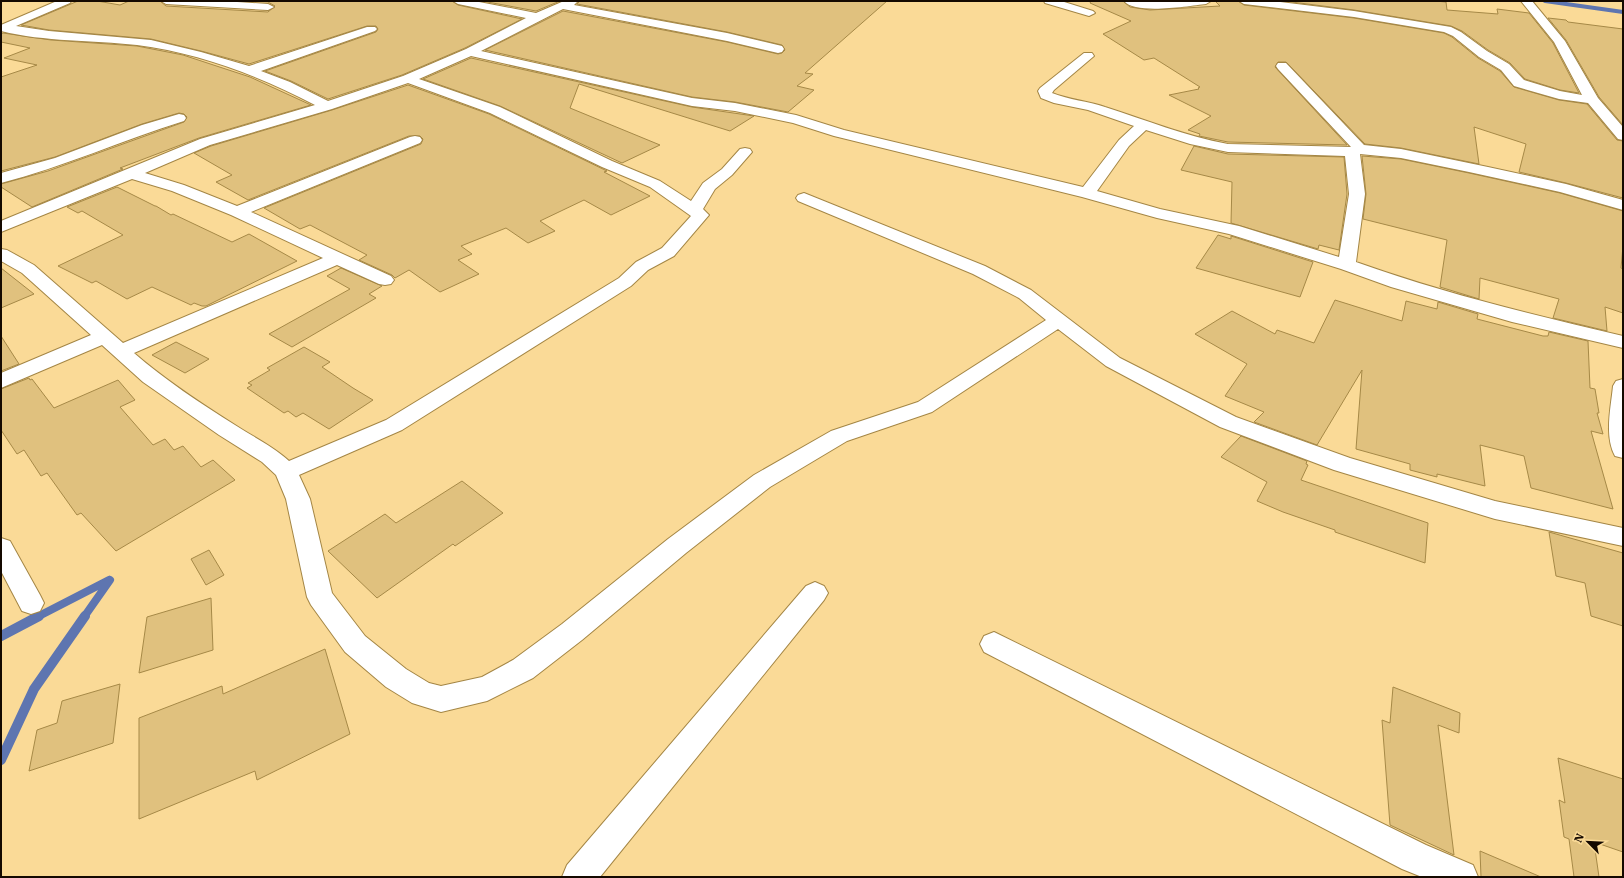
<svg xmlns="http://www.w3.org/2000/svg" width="1624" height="878" viewBox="0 0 1624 878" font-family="'IBM Plex Serif',serif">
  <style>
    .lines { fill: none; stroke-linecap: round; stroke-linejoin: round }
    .stream-far2 { stroke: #5e75b0; stroke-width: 4 }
    .stream-far1 { stroke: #5e75b0; stroke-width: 8 }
    .stream { stroke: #5e75b0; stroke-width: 10 }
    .building { fill: #e0c17e; stroke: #a68947 }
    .minor-casing { stroke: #a48645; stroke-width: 2 }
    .minor { fill: #fff; fill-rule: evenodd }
  </style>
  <rect width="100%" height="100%" fill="#fada97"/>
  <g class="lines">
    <!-- stream-far2 -->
    <path class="stream-far2" d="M1545 1 1623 12"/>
    <!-- stream-far1 -->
    <path class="stream-far1" d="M37 617 109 580
      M84 617 110 580"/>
    <!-- stream -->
    <path class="stream" d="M1 636 39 616
      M1 760 34 689 85 616"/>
  </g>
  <!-- building -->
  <path class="building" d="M78 1H97L120 5 129 1H160L166 6 268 12 275 6 268 2 245 1H452L458 5 522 19 465 48 402 75 328 99 291 81 265 71 376 32 378 29 376 26H367L249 64 201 51 151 39 49 30 21 25Z
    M482 1H560L536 11Z
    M580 1H887L805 73 813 74 797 86 814 90 788 112 735 102 692 97 485 50 563 11 727 42 778 54 782 53 785 50 782 45 727 32 577 4Z
    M1091 1H1123L1130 7 1150 10 1220 6 1215 1H1238L1244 5 1354 18 1444 33 1452 37 1478 58 1500 71 1514 87 1559 100 1587 104 1617 140 1623 141V198L1566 183 1519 172 1526 144 1474 127 1479 164 1401 148 1365 144 1286 62H1278L1275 67 1347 145 1228 142 1199 136 1200 134 1188 130 1211 116 1169 95 1199 89 1198 88 1200 87 1154 58 1144 60 1103 34 1131 21 1090 3Z
    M1284 1H1435L1446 2 1447 10 1498 14 1497 9 1529 13 1553 43 1579 93 1560 90 1525 79 1510 63 1488 50 1462 31 1451 26 1354 10Z
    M1548 18 1566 20 1568 22 1623 29V125L1599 97 1566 40Z
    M3 33 51 40 137 46 183 55 250 77 311 105 199 138 120 168 123 169 32 207 1 187V184L48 171 184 122 187 117 184 114 179 113 142 124 55 157 1 171V77L37 65 4 58 30 48 1 42V34Z
    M471 58 692 107 754 116 730 131 579 84 570 108 660 145 622 163 500 106 423 79Z
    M408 85 489 114 607 171 604 172 650 196 611 215 584 200 540 221 555 231 528 243 506 228 461 246 472 254 458 260 479 274 440 292 409 270 395 278 392 275 359 260 367 255 310 225 300 229 264 208 421 144 423 139 420 136H409L248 200 216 182 232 175 194 153 211 146 332 110Z
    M1194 146 1228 154 1344 157 1347 194 1339 250 1319 245 1318 249 1231 223 1232 182 1181 170Z
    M1362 156 1401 159 1469 173 1560 193 1623 211V246L1621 268 1623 269V313L1605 307 1607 331 1553 318 1559 299 1480 278 1479 299 1440 287 1447 240 1363 219 1366 194Z
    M117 187 155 206H156L171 215 173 214 232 242 249 234 297 261 206 306H202L194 303 191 305 152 287 127 299 96 281 92 283 58 266 123 235 82 211 78 213 67 207Z
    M1218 235 1231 239V236L1313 262 1300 297 1196 268Z
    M1 268 34 294 1 308Z
    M341 268 382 286 369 294 376 298 292 347 269 334 350 289 327 276Z
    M1335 300 1402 321 1406 301 1437 309 1438 302 1478 314 1477 319 1543 336H1548L1549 332 1588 341 1590 388 1595 389 1599 413H1597L1603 434 1591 431 1613 509 1531 488 1524 456 1480 445 1485 486 1437 474V477L1410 470V464L1356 449 1362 370 1317 445 1254 422 1264 412 1225 396 1247 364 1195 334 1232 311 1275 334 1277 330 1314 343Z
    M1 336 19 364 1 371Z
    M176 342 209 359 185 373 152 355Z
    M304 347 330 362 322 367 353 388 373 400 329 429 303 413 296 417 288 411 284 413 247 388 252 385 248 383 270 370 267 368Z
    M29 378 30 380 32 379 54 408 118 380 135 400 120 407 153 445 165 439 174 450 183 446 201 467 213 460 235 480 116 551 81 513 77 515 47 473 41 476 24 450 17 454 1 430V389Z
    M1241 436 1307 461 1306 464 1308 465 1301 480 1428 523 1425 563 1335 532V530L1283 512 1257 501 1267 482 1221 457Z
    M462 481 503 513 455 546 453 544 377 598 328 551 385 514 396 523Z
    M1549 532 1623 553V626L1591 616 1585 583 1556 576Z
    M209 550 224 575 206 585 191 559Z
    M211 598 213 650 139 673 147 617Z
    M325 649 350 734 257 780 255 771 139 819V718L222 686 223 694Z
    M120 684 113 743 29 771 37 730 57 723 62 701Z
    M1393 687 1460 713 1459 733 1438 725 1454 855 1390 825 1382 720 1390 723Z
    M1558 758 1623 779V852L1594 842 1599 877H1574L1569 839 1564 837 1559 800 1565 803Z
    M1480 851 1541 877H1481Z"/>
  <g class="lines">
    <defs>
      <path id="minor" d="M57 1H71L70 3 16 26 49 31 151 40 201 52 249 66 367 27H375L377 29 375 31 261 71 290 82 328 101 403 76 466 49 526 18 458 4 453 1H474L536 13 564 1H578L574 5 727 33 782 46 784 49 782 52 778 53 727 41 563 9 481 51 692 98 735 103 796 115 844 130 1083 187 1119 140 1134 126 1088 110 1054 103 1041 98 1038 91 1040 88 1084 53H1092L1094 56 1054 90 1052 93C1069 100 1088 101 1105 107 1146 120 1185 136 1228 144L1351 147 1278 69 1276 66 1278 63H1286L1364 145 1401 149 1488 167 1566 184 1623 200V210L1560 192 1469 172 1401 158 1360 154 1365 194 1356 262C1443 293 1533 315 1623 336V348L1512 322 1391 287 1341 269 1229 234 1157 218 1082 197 834 136 793 123 735 111 692 106 471 56 419 79 500 107 612 161 660 181 691 201 703 183 722 169 740 149 745 148 750 149 752 152 732 175 715 189 703 209 709 215 674 256 648 270 631 286 402 430 299 475 310 499 332 593 365 636 406 669 429 683 441 686 482 677 513 660 562 624 668 539 754 475 831 431 918 402 1046 320 1019 298 973 274 798 201 796 198 798 195 804 193 985 266 1031 290 1120 358 1236 417 1350 458 1495 501 1623 528V546L1495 519 1334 470 1220 427 1106 366 1058 329 932 412 847 441 770 487 686 553 582 640 533 678 487 701 441 712 412 703 386 687 345 652 311 605 307 597 286 499 276 475 262 462 219 435 143 382 102 345 1 388V373L91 335 22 273 1 261V249L7 250 34 265 123 343 323 258 231 215 172 191 132 179 1 232V221L200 139 315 105C260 76 199 53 137 45 92 40 45 42 1 31V25ZM408 83 490 113 602 167 650 187 691 216 662 248 636 262 619 278 386 420 289 461C273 446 253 437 235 425 200 403 165 380 134 353L337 265 379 284 385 285 391 284 394 280 391 276 251 212 420 143 422 140 420 137 415 136 410 137 237 206 184 185 145 173 210 145 332 109ZM1146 130 1190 144 1228 152 1345 156 1349 194 1339 257 1239 226 1160 209 1097 191 1129 146Z
        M161 1H222L268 4 274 7 268 10 166 4Z
        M1044 1H1061L1093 11 1095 13 1089 16 1045 3Z
        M1124 1 1157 2 1211 1 1206 4C1189 6 1135 15 1124 1Z
        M1239 1H1272L1354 11 1451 27 1461 32 1487 51 1509 64 1524 80 1560 91 1582 95 1554 42 1521 1H1532L1565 41 1598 98 1623 127V140L1618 139 1588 103 1559 99 1514 86 1501 70 1479 57 1453 36 1444 32 1354 17 1244 4Z
        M179 114 184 115 186 118 184 121C122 140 64 167 1 183V173L55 158 142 125Z
        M1623 379V458L1615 456C1604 436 1611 407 1613 386L1616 381Z
        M1 538 10 541 40 595 44 603 40 611 31 614 22 611 1 571Z
        M815 582 824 586 828 593 824 600 600 877H562L567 865 806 586Z
        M994 632 1426 845 1473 865 1478 877H1422L1402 869 984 652 980 644 984 636Z"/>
    </defs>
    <!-- minor casing -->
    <use href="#minor" class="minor-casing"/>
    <!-- minor -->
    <use href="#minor" class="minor"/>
  </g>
  <!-- border -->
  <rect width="1624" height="878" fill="none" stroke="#140900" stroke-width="4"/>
  <!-- north arrow -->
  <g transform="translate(1588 842) rotate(294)" stroke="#fada97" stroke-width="3" paint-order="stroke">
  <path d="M0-3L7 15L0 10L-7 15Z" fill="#140900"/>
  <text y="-6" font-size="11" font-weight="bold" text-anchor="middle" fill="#140900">N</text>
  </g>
</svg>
